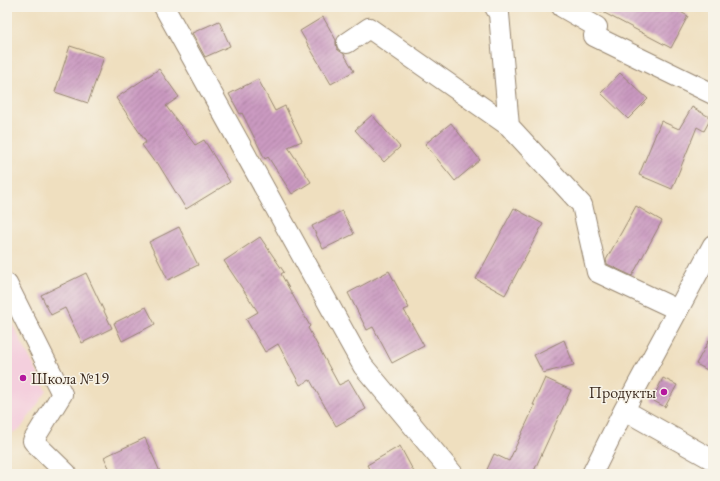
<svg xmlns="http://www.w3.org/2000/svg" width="720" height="481" viewBox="0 0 720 481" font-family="'EB Garamond',serif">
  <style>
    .built { fill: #f4cfdd }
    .building { fill: url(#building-hatch) }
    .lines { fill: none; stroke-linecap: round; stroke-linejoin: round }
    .minor-casing { stroke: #95846e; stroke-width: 22 }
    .minor { stroke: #fff; stroke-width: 20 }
    .poi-dot { fill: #b5179e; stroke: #f7f3e8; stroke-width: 1.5 }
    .labels { text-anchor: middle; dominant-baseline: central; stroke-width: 3; stroke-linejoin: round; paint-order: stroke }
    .poi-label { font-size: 16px; fill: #3b2a1e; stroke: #f7f3e8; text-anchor: start }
  </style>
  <defs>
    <pattern id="building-hatch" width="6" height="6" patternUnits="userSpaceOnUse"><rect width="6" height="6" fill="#cb9ac1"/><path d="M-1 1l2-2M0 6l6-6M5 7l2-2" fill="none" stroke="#a67e9c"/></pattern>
  </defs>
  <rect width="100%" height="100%" fill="#f7f3e8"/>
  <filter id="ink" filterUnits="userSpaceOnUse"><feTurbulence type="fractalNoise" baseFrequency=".025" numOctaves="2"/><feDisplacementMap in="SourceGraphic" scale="8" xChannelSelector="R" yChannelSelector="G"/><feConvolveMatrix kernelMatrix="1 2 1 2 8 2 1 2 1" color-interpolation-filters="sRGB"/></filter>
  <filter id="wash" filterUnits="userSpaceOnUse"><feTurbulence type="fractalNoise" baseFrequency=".012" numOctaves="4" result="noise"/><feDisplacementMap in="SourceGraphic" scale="16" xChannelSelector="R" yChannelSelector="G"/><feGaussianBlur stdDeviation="0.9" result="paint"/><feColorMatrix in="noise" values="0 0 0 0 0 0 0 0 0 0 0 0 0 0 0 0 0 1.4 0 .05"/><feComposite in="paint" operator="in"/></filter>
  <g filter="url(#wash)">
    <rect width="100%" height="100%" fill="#efdfbf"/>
    <!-- built -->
    <path class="built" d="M7 314 47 391 21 428 7 436Z"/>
    <g id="blocks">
      <!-- building -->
      <path class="building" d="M593 7H671L688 16 671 48Z
        M323 17 336 40V44L337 49 344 54 354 71 331 84 300 31Z
        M219 21 230 46 205 57 192 33Z
        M70 46 104 57 88 103 55 92Z
        M159 69 179 97 166 106 195 145 204 140 230 182 186 209 157 162 155 163 142 145 146 142 116 98Z
        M620 73 648 99 628 119 601 93Z
        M258 79 275 111 285 106 302 141 288 147 311 182 292 194 268 157 265 159 242 113 240 114 229 94Z
        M692 107 711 118 704 131 697 127 672 189 639 175 661 121 679 129Z
        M372 115 400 147 384 162 355 130Z
        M451 123 480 160 455 181 425 144Z
        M636 206 662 221 632 276 607 264 606 260Z
        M514 208 543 224 505 295 476 279Z
        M342 211 354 234 323 249 312 226Z
        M179 227 198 265 168 280 149 242Z
        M260 237 284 272 281 274 310 326 308 328 339 385 349 380 366 409 336 426 310 380 300 385 278 344 265 352 246 319 258 312 224 261Z
        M389 271 409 308 404 310 424 346 392 363 373 327 367 330 348 293Z
        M86 273 112 328 82 343 65 308 51 315 41 295Z
        M146 307 155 324 122 341 114 323Z
        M713 333V373L696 364Z
        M564 340 574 365 543 373 534 355Z
        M545 378 571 390 533 473 536 474H485L494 454 509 461 535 405H533Z
        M663 378 677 385 665 407 652 400Z
        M145 438 161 474H112L104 457Z
        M400 446 415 474H372L367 465Z"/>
    </g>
  </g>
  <g filter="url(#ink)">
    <use href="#blocks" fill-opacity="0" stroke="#95846e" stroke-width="1"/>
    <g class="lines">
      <defs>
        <path id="minor" d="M164 7 363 366 453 474
          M495 7 499 14 509 126 582 205 597 272 678 310
          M562 7 597 27 594 36 713 94
          M347 43 369 28 509 126
          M7 284 62 394 33 441 67 474
          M624 410 713 460
          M592 474 624 410 713 245"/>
      </defs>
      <!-- minor casing -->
      <use href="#minor" class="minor-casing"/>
      <!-- minor -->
      <use href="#minor" class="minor"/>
    </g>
  </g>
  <!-- markers -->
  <g class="poi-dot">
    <circle cx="23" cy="378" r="4"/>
    <circle cx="664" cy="392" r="4"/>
  </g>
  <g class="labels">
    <!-- poi labels -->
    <g class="poi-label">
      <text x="31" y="378">Школа №19</text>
      <text x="656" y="392" text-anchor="end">Продукты</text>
    </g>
  </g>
  <!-- margin -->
  <rect width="720" height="481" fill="none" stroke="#f7f3e8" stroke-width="24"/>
</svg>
